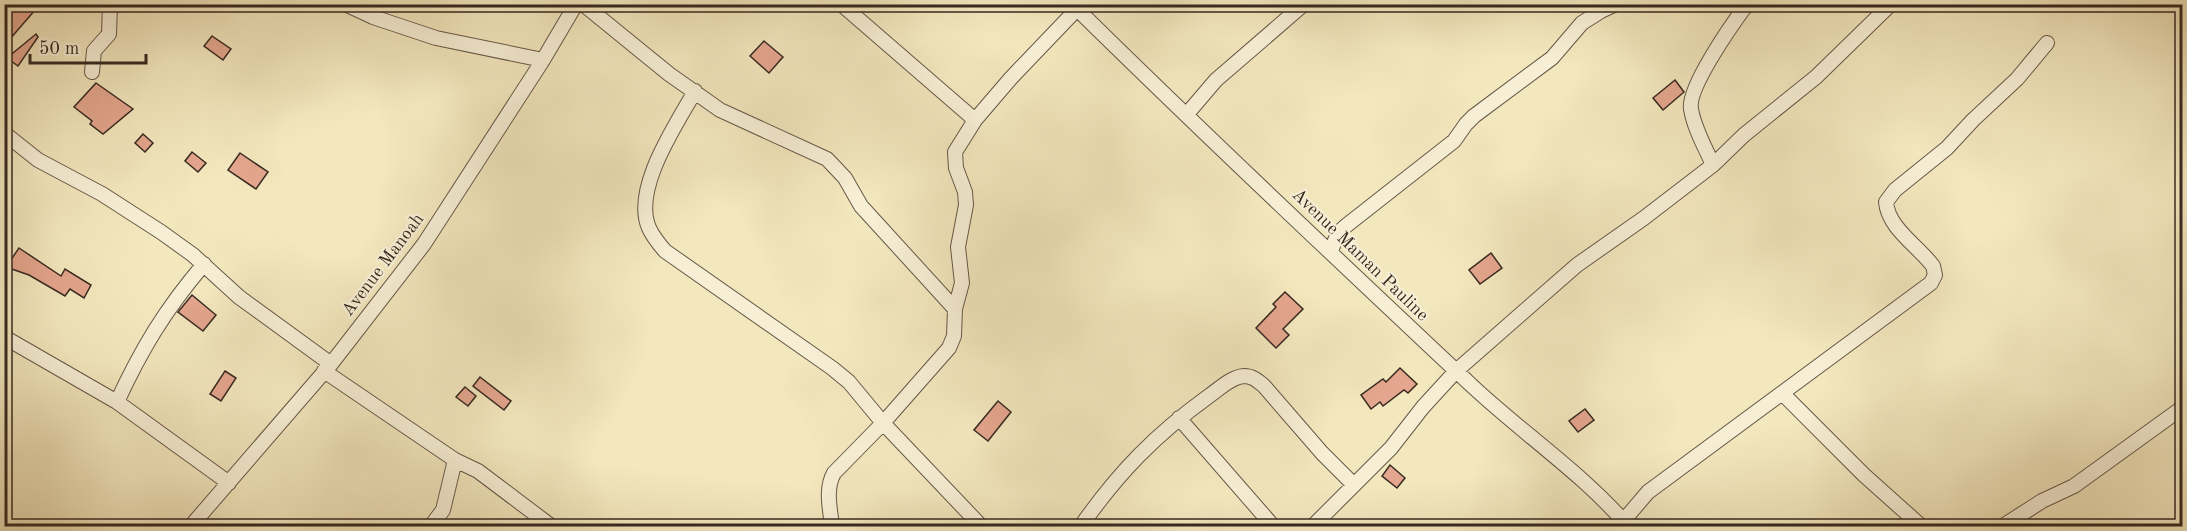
<svg xmlns="http://www.w3.org/2000/svg" width="2187" height="531" viewBox="0 0 2187 531" font-family="'Old Standard TT',serif">
  <style>
    .building { fill: #e4a68e; stroke: #372920; stroke-width: 1.5 }
    .lines { fill: none; stroke-linecap: round; stroke-linejoin: round }
    .street-casing { stroke: #665848; stroke-width: 16 }
    .street { stroke: #f7efd5; stroke-width: 14 }
    .labels { text-anchor: middle; dominant-baseline: central; stroke-width: 4.5; stroke-linejoin: round; paint-order: stroke }
    .street-label { font-size: 18px; fill: #372920; stroke: #f7efd5 }
  </style>
  <rect width="100%" height="100%" fill="#f3e7be"/>
  <filter id="stains"><feTurbulence type="fractalNoise" baseFrequency=".00333" numOctaves="4"/><feColorMatrix values="0 0 0 0 .2 0 0 0 0 .09 0 0 0 0 .02 0 0 0 .5 -.17"/></filter>
  <radialGradient id="worn" r=".72"><stop offset=".6" stop-color="#630" stop-opacity="0"/><stop offset="1" stop-color="#630" stop-opacity=".3"/></radialGradient>
  <!-- building -->
  <path class="building" d="M12 4H29L35 10 4 46V13Z
    M36 34 38 37 18 66 7 58Z
    M212 36 231 49 223 60 204 46Z
    M764 41 783 57 769 73 750 56Z
    M1675 80 1684 92 1663 110 1653 98Z
    M96 83 133 109 103 134 90 124 92 121 74 107Z
    M143 134 153 143 145 152 135 143Z
    M192 152 206 163 198 172 185 161Z
    M240 153 268 172 256 189 228 170Z
    M19 248 61 276 65 269 91 285 84 298 70 289 65 296 29 275 6 267Z
    M1491 253 1502 268 1480 284 1469 270Z
    M1285 292 1303 309 1283 329 1289 335 1276 348 1256 328 1276 307 1273 304Z
    M192 295 216 315 203 331 178 312Z
    M1400 368 1417 384 1408 393 1404 390 1383 406 1380 402 1371 409 1361 395 1383 379 1386 382Z
    M225 371 236 378 221 401 210 394Z
    M480 377 511 401 504 410 473 386Z
    M465 387 476 396 468 406 456 397Z
    M998 401 1011 412 988 441 974 430Z
    M1585 409 1594 420 1578 432 1569 421Z
    M1390 465 1405 478 1397 488 1382 476Z"/>
  <g class="lines">
    <defs>
      <path id="street" d="M345 4 373 17 436 38 543 60
        M583 4 669 74 720 110 827 159 845 178 861 206 955 309
        M841 4 975 120
        M1072 4C1203 133 1336 258 1470 384 1522 433 1581 472 1628 526
        M92 72 94 51 109 34 110 4
        M695 91C676 125 632 189 649 228 653 237 659 244 665 251L832 368 849 382 883 423 981 526
        M1187 114 1216 80 1304 4
        M4 133 38 160 102 194 161 232 193 255 239 297 331 364
        M1713 165C1705 147 1694 128 1691 109 1687 88 1733 23 1747 4
        M1331 251 1338 233 1347 225 1454 141 1466 124 1474 116 1552 58 1582 23 1601 11 1616 4
        M4 337 117 402 229 483
        M324 371 455 460 478 471 551 526
        M1782 393 1864 475 1921 526
        M117 402C142 348 165 310 204 264
        M1179 418 1273 526
        M191 526 331 364 424 244 543 60 576 4
        M431 526 443 510 455 460
        M832 526C830 508 825 489 834 473L883 423 949 348 954 336 955 309 962 283 958 247 966 205 965 192 956 168 955 152 975 120 1011 78 1077 9 1079 4
        M1081 526C1119 472 1155 435 1209 396 1219 389 1231 377 1244 376 1253 376 1258 381 1264 386L1322 453 1354 485
        M1313 526 1391 448 1423 407 1456 371 1577 265 1644 218 1713 165 1744 135 1816 77 1891 4
        M1619 526 1648 492 1931 283 1935 275 1933 266C1918 246 1888 228 1886 202L1895 190 1947 148 1973 120 2017 79 2047 43
        M2003 526 2042 501 2074 486 2182 408
        M2180 526 2182 525"/>
    </defs>
    <!-- street casing -->
    <use href="#street" class="street-casing"/>
    <!-- street -->
    <use href="#street" class="street"/>
  </g>
  <g class="labels">
    <!-- street labels -->
    <g class="street-label">
      <text transform="translate(1360 255) rotate(44)">Avenue Maman Pauline</text>
      <text transform="translate(383 265) rotate(-53)">Avenue Manoah</text>
    </g>
  </g>
  <!-- margin -->
  <rect width="2187" height="531" fill="none" stroke="#f3e7be" stroke-width="24"/>
  <rect x="6" y="6" width="2175" height="519" fill="none" stroke="#372920" stroke-width="3"/>
  <rect x="12" y="12" width="2163" height="507" fill="none" stroke="#372920" stroke-width="1.5"/>
  <!-- scale -->
  <path d="M30 54v9h116v-9" fill="none" stroke="#372920" stroke-width="3"/>
  <text x="39" y="54" font-size="18" fill="#372920" stroke="#f7efd5" stroke-width="4.5" paint-order="stroke">50 m</text>
  <rect width="100%" height="100%" filter="url(#stains)"/>
  <rect width="100%" height="100%" fill="url(#worn)"/>
</svg>
